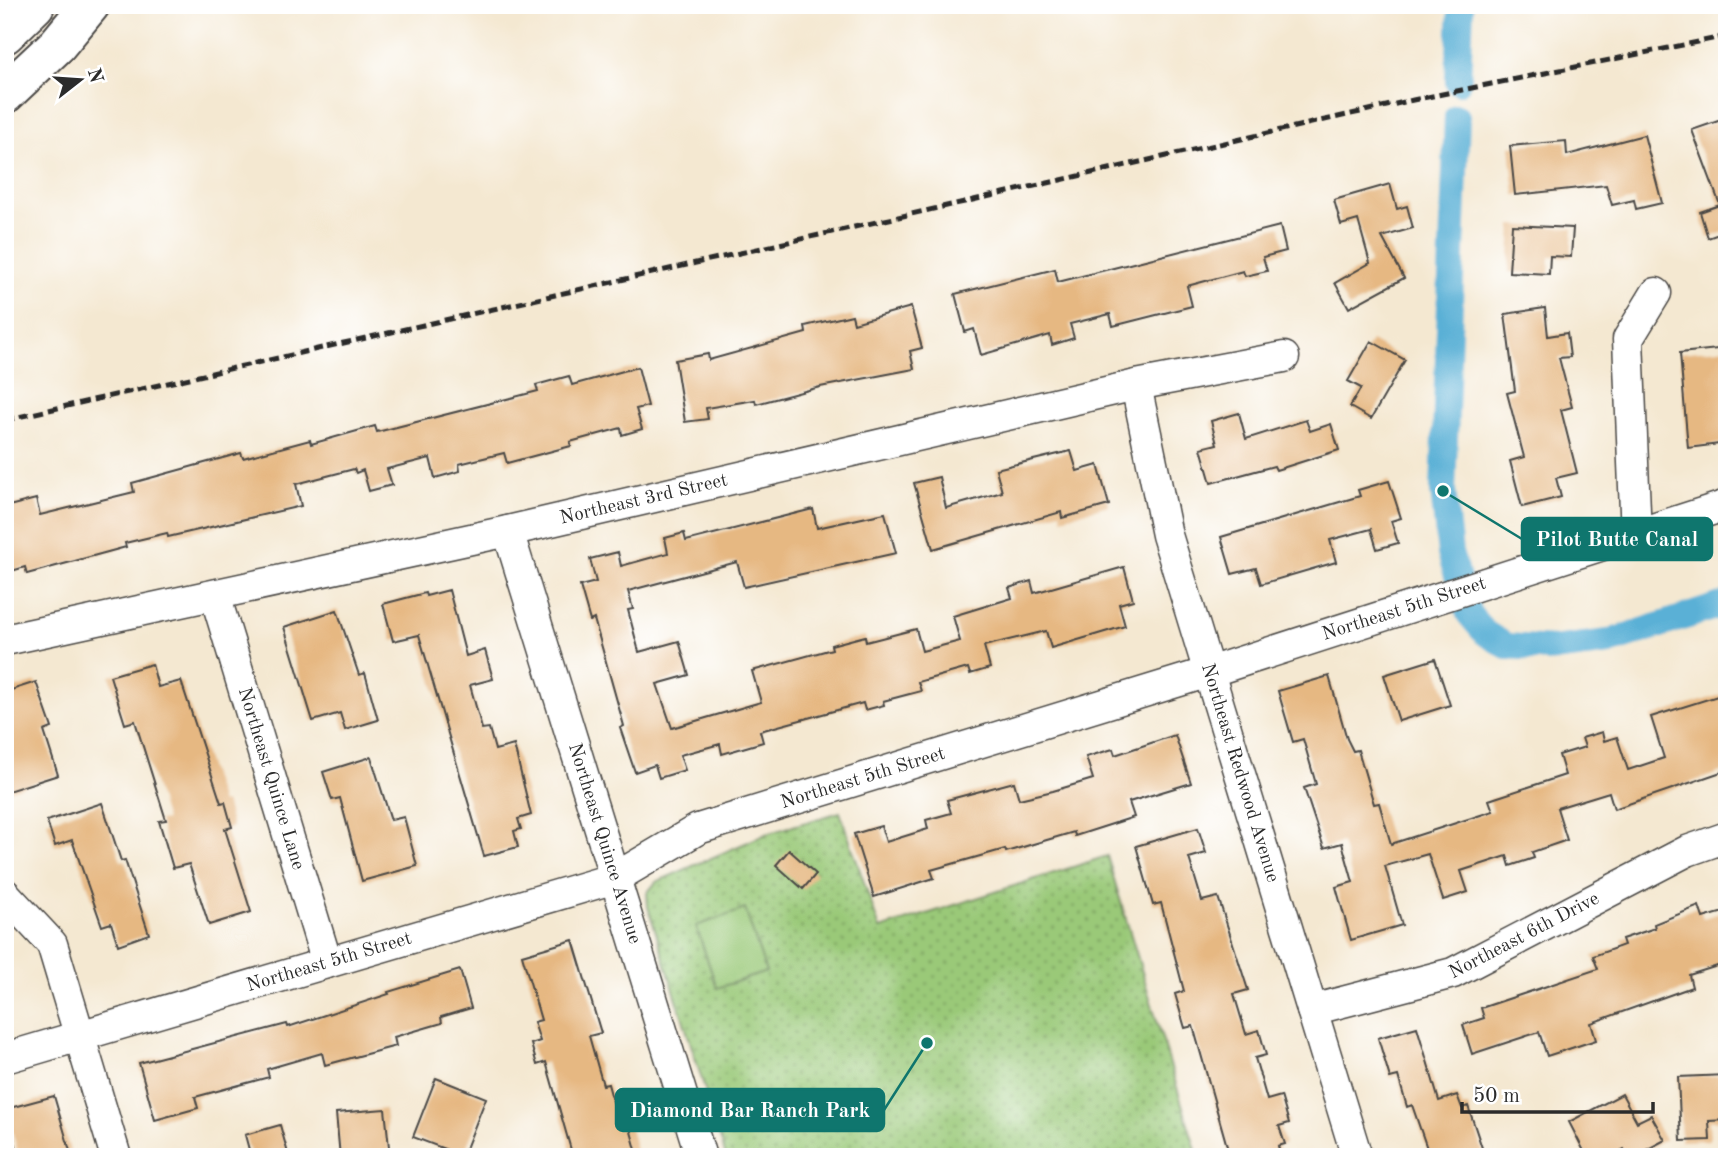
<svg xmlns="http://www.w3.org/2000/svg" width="1732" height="1162" viewBox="0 0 1732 1162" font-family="'Old Standard TT',serif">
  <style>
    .park { fill: url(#park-dots); stroke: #627a52; stroke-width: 2 }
    .garden { fill: #9ac978; stroke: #627a52; stroke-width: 2 }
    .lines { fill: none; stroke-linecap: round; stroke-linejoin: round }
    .canal { stroke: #5ab0d6; stroke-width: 26 }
    .building { fill: #e6b882 }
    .minor-casing { stroke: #494744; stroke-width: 33 }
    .highway-casing { stroke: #494744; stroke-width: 42 }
    .minor { stroke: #fff; stroke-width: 30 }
    .highway { stroke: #fff; stroke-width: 38 }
    .rail { stroke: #2b2b2b; stroke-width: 5; stroke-dasharray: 10 5; stroke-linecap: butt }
    .labels { text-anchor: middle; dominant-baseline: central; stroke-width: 6; stroke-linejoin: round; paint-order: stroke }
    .street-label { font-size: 19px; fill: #2b2b2b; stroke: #fff }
    .leader { fill: none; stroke: #0f766e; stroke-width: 2.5 }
    .callout-dot { fill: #0f766e; stroke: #fff; stroke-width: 2.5 }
    .callout { fill: #0f766e; stroke: #0f766e; stroke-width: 2.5 }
    .callout-label { font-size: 21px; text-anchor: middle; font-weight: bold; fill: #fff }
  </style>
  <defs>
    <pattern id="park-dots" width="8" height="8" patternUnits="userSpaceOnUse" patternTransform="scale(1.75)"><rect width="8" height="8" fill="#9ac978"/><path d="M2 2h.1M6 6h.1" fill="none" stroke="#7ea363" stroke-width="1.8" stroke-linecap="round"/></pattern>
  </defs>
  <rect width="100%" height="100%" fill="#fff"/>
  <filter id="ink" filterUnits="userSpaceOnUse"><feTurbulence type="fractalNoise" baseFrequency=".0143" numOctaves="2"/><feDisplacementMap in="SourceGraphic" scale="14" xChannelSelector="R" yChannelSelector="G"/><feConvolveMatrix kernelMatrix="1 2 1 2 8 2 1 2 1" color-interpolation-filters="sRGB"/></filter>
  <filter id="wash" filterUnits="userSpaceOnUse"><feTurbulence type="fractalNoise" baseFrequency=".00686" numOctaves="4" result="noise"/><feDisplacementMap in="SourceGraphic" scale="28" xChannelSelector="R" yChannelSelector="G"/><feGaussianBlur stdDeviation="1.57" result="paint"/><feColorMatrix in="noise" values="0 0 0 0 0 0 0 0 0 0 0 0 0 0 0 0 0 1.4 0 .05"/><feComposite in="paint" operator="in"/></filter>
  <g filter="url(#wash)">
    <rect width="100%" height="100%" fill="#f4e8d1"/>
    <!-- park -->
    <path class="park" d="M840 812 880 929 1107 856 1198 1157H726L648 907 647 893 656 882 766 834Z"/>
    <!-- garden -->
    <path class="garden" d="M745 909 766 972 717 988 696 926Z"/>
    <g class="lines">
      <!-- canal -->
      <path class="canal" d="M1458 82 1461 5
        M1457 117 1443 491 1450 553 1469 614 1485 633 1507 646 1553 649 1609 642 1727 603"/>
    </g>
    <g id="blocks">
      <!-- building -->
      <path class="building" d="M1727 118V231L1708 238 1700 212 1720 205 1692 130Z
        M1644 135 1662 203 1636 209 1634 200 1612 205 1606 185 1515 195 1510 146 1566 141 1567 155Z
        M1390 184 1397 209 1407 206 1413 228 1382 237 1404 278 1349 308 1335 283 1370 263 1358 220 1341 225 1334 200Z
        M1512 225 1573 228 1571 257 1550 256 1549 274 1509 272Z
        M1280 226 1286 251 1263 257 1267 271 1245 276 1243 271 1187 286 1192 306 1113 326 1110 314 1070 324 1074 338 1052 345 1050 335 981 355 974 329 965 332 955 294 1055 269 1058 282Z
        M911 307 922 348 910 351 914 369 820 387 756 404 755 400 706 408 708 419 685 422 675 360 708 354 709 360 806 333 805 326 852 315 854 323Z
        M1545 308 1548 336 1567 333 1570 357 1559 358 1572 407 1561 410 1577 473 1556 478 1561 497 1522 507 1510 461 1524 457 1507 393 1515 391 1505 314Z
        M1371 341 1405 360 1371 419 1350 407 1361 388 1348 381Z
        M1727 348V443L1688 448 1680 353Z
        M638 367 648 406 636 409 642 429 622 435 621 428 570 442 571 446 507 463 504 453 459 464 460 471 435 478 430 458 387 469 392 485 369 491 363 470 356 473 354 469 296 484 301 506 168 537 167 533 125 543 126 547 27 574 25 567 5 573V507L36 499 40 515 134 492 132 483 241 453 243 458 310 440 311 444 375 426 377 432 538 391 536 385 569 376 572 385Z
        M1239 413 1246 439 1306 420 1310 431 1331 424 1339 450 1276 470 1274 466 1211 483 1201 448 1217 444 1211 421Z
        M1071 451 1077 471 1098 465 1109 505 1062 518 1061 512 933 549 914 483 939 477 946 508 1002 492 996 469Z
        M1389 481 1401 518 1391 521 1398 543 1377 549 1371 529 1330 540 1336 562 1261 584 1256 568 1232 574 1221 537 1360 496 1358 490Z
        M813 509 817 528 885 513 896 553 744 587 737 562 628 591 633 609 628 610 639 652 679 641 689 675 657 684 672 728 761 702 752 671 832 649 831 645 865 636 866 642 916 629 922 651 960 641 953 616 1012 598 1009 588 1031 581 1034 593 1124 567 1133 600 1119 604 1125 626 1051 648 1046 631 984 646 990 668 970 674 968 668 918 682 921 691 883 701 884 705 865 710 863 703 760 731 763 742 722 754 720 744 680 755 685 770 659 778 655 765 635 772 620 728 624 726 594 619 590 621 580 586 596 582 590 559 618 552 621 566 668 553 665 538 684 533 686 541Z
        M449 590 466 656 485 650 493 679 470 685 482 729 489 728 495 750 514 745 531 815 518 819 521 829 514 831 518 847 484 856 419 635 393 641 383 604 425 593 426 596Z
        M337 610 359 675 365 673 378 720 345 730 340 713 313 721 284 627Z
        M1435 659 1450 705 1399 721 1384 675Z
        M152 664 158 687 181 681 221 803 225 802 232 827 225 829 251 912 209 925 189 864 173 868 159 821 166 820 135 721 125 724 110 676Z
        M1329 676 1347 739 1353 751 1358 750 1374 804 1379 803 1391 844 1493 811 1489 800 1565 775 1559 755 1585 747 1582 738 1602 732 1604 741 1617 737 1628 770 1664 758 1651 717 1727 693V770L1614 809 1609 792 1557 808 1567 840 1532 852 1534 858 1510 866 1507 856 1461 871 1468 892 1443 900 1428 854 1385 866 1402 925 1351 940 1336 887 1353 882 1342 843 1324 848 1304 788 1316 784 1303 739 1293 742 1278 691Z
        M36 682 52 728 44 731 58 775 5 792V692Z
        M1175 735 1191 783 1129 802 1134 817 1075 836 1074 832 1006 852 1005 849 931 870 934 878 874 897 854 834 881 826 886 842 928 829 926 820 951 813 947 800 1014 782 1019 799 1053 791 1093 779 1086 757 1113 749 1115 755Z
        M371 757 391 820 404 817 417 866 362 881 340 798 332 800 323 772Z
        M102 803 121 861 125 860 149 934 118 945 111 923 102 926 72 840 55 846 47 821Z
        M1198 828 1206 853 1189 858 1202 901 1218 897 1248 990 1234 994 1246 1034 1259 1030 1266 1055 1255 1058 1267 1100 1281 1096 1289 1123 1279 1126 1285 1144 1278 1146 1281 1157H1230L1193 1026 1185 1028 1175 994 1184 991 1161 903 1153 905 1136 846Z
        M789 850 816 874 803 889 776 865Z
        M1699 906 1703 918 1727 911V963L1689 975 1692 987 1591 1023 1596 1040 1547 1056 1539 1032 1472 1054 1463 1025 1484 1018 1481 1008 1598 969 1593 956 1624 945 1622 939 1655 928 1654 924Z
        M573 940 601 1033 589 1036 603 1085 608 1084 613 1102 622 1099 638 1157H573L546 1062 537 1065 531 1044 540 1041 534 1022 541 1020 522 955Z
        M460 970 471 1008 441 1017 442 1023 394 1037 396 1046 325 1065 322 1053 267 1069 269 1077 195 1097 198 1108 155 1120 139 1063 287 1024 288 1027 389 994 388 992Z
        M1417 1027 1439 1101 1457 1095 1462 1108 1468 1106 1483 1151 1466 1157H1430L1412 1105 1407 1107 1398 1076 1390 1078 1378 1038Z
        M1727 1075V1120L1709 1121 1710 1140 1681 1141 1678 1077Z
        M436 1078 486 1098 463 1156 413 1137Z
        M1622 1094 1637 1122 1651 1115 1665 1140 1633 1157H1628L1624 1149 1609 1157H1587L1569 1122Z
        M54 1096 70 1151 50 1157H19L6 1109Z
        M385 1109 390 1157H340L336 1113Z
        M280 1125 289 1157H251L245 1135Z"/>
    </g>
  </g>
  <g filter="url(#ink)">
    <use href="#blocks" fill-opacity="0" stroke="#494744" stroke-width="2"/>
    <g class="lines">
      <defs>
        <g id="minor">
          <path id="s1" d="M1136 385 1167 535 1357 1157"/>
          <path id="s2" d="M508 531 701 1157"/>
          <path d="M1636 536 1628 339 1656 293"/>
          <path id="s3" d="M215 595 327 963"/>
          <path id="s4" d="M5 640 508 531 1136 385 1284 357"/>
          <path d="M5 894 52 944 116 1157"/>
          <path id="s5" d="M1312 1010 1453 973 1687 851 1727 837"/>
          <path id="s6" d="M5 1058 615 878 698 829 1209 672 1727 505"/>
        </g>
        <path id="highway" d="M5 34 35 5
          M5 94 57 45 90 5"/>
      </defs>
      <!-- minor casing -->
      <use href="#minor" class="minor-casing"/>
      <!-- highway casing -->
      <use href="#highway" class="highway-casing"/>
      <!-- minor -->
      <use href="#minor" class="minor"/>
      <!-- highway -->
      <use href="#highway" class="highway"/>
      <!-- rail -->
      <path class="rail" d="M5 420 1413 100 1727 36"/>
    </g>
  </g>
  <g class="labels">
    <!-- street labels -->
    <g class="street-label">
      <text stroke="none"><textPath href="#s4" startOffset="654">Northeast 3rd Street</textPath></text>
      <text stroke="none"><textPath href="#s6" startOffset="1472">Northeast 5th Street</textPath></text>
      <text stroke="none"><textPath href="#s1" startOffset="402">Northeast Redwood Avenue</textPath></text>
      <text stroke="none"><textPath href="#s6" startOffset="905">Northeast 5th Street</textPath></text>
      <text stroke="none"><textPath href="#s3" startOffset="192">Northeast Quince Lane</textPath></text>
      <text stroke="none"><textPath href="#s2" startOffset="327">Northeast Quince Avenue</textPath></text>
      <text stroke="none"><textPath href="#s5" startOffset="226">Northeast 6th Drive</textPath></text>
      <text stroke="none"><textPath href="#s6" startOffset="338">Northeast 5th Street</textPath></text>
    </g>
  </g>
  <!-- callouts -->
  <path class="leader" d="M1443 491L1522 539M927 1043L884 1110"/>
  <g class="callout-dot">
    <circle cx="1443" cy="491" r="7"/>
    <circle cx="927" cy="1043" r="7"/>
  </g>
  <g class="callout">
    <rect x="1522" y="518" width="190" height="42" rx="7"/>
    <rect x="616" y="1089" width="268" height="42" rx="7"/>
  </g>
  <g class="callout-label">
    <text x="1617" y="546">Pilot Butte Canal</text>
    <text x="750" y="1117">Diamond Bar Ranch Park</text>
  </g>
  <!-- margin -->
  <rect width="1732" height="1162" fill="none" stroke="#fff" stroke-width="28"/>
  <!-- north arrow -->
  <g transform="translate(80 80) rotate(73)" stroke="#ffffff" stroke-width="5" paint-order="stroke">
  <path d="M0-5L12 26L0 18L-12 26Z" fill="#2b2b2b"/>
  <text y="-10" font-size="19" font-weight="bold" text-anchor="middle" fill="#2b2b2b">N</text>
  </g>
  <!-- scale -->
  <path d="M1462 1102v10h191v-10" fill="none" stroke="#2b2b2b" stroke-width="3.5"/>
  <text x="1473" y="1102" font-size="21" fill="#2b2b2b" stroke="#ffffff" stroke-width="5" paint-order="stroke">50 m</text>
</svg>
